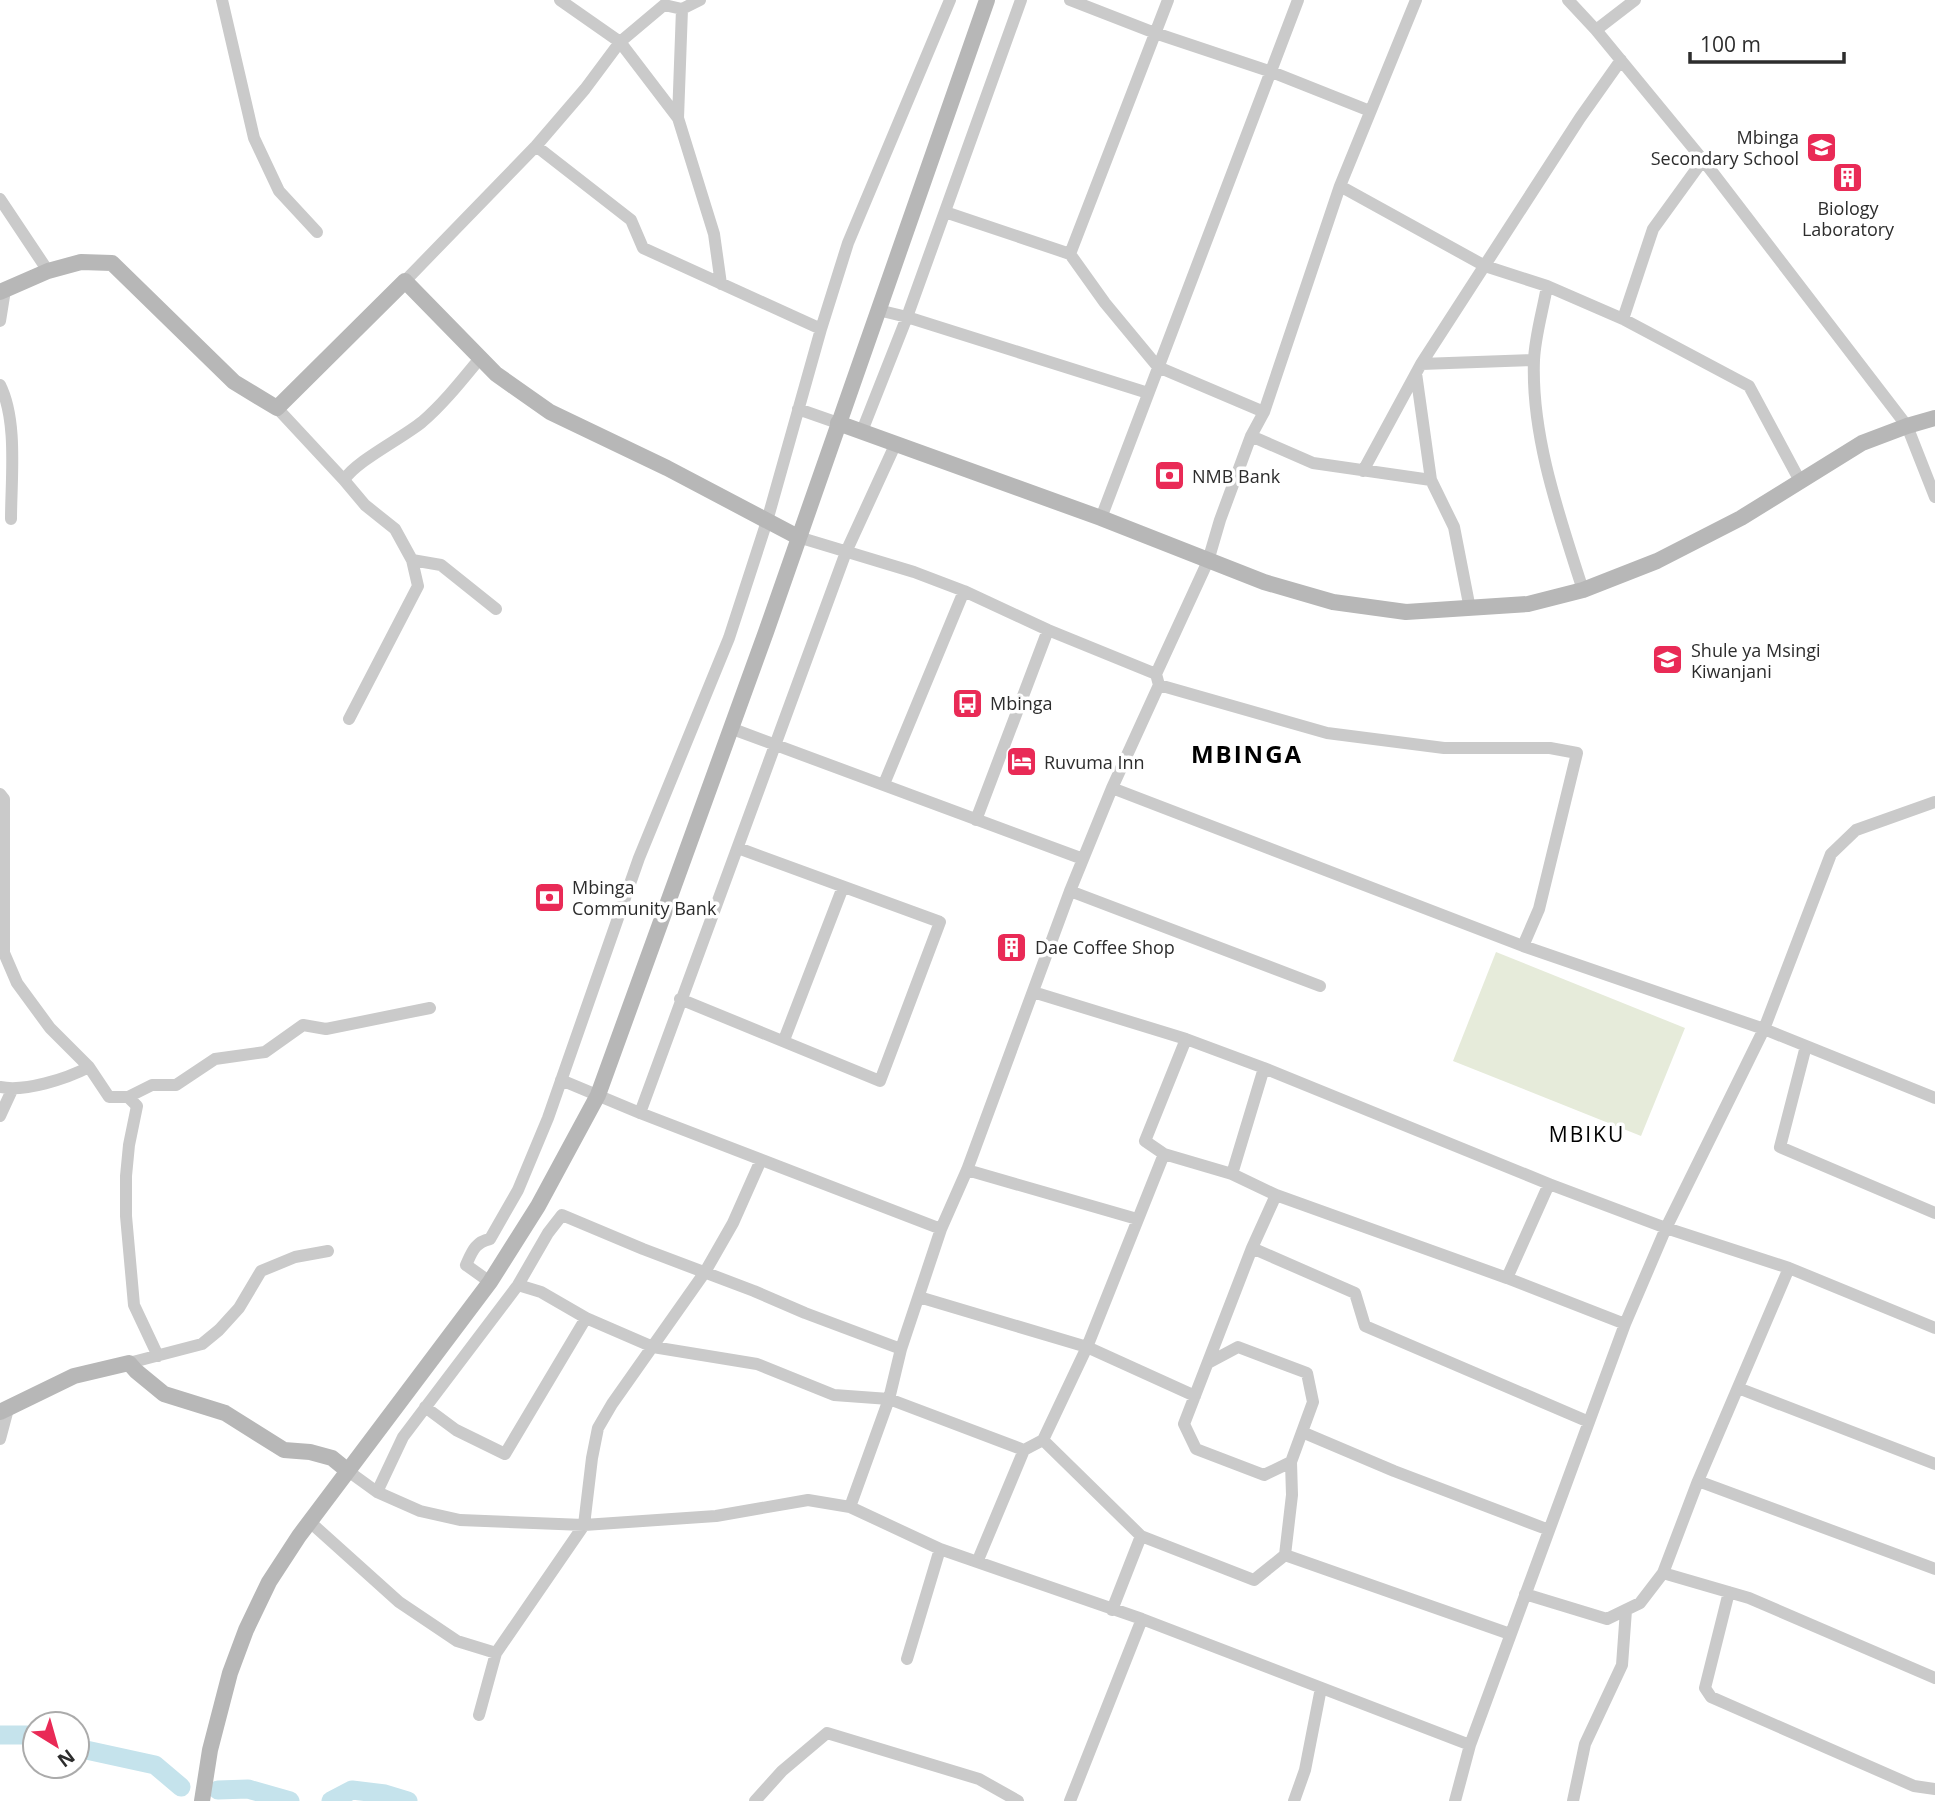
<svg xmlns="http://www.w3.org/2000/svg" width="1935" height="1801" viewBox="0 0 1935 1801" font-family="'Open Sans',sans-serif">
  <style>
    .park { fill: #e6ebda }
    .lines { fill: none; stroke-linecap: round; stroke-linejoin: round }
    .river { stroke: #c5e3ec; stroke-width: 19 }
    .street { stroke: #cacaca; stroke-width: 12 }
    .secondary { stroke: #b7b7b7; stroke-width: 16 }
    .labels { text-anchor: middle; dominant-baseline: central; stroke-width: 7; stroke-linejoin: round; paint-order: stroke }
    .poi-label { font-size: 18px; fill: #2d2d2d; stroke: #fff; text-anchor: start }
    .quarter-label { font-size: 21px; letter-spacing: 2px; fill: #000; stroke: #fff }
    .district-label { font-size: 24px; font-weight: bold; letter-spacing: 2px; fill: #000; stroke: #fff }
  </style>
  <rect width="100%" height="100%" fill="#fff"/>
  <!-- park -->
  <path class="park" d="M1496 952 1685 1028 1641 1136 1453 1061Z"/>
  <g class="lines">
    <!-- river -->
    <path class="river" d="M0 1735H35
      M77 1748 155 1765 181 1787
      M218 1790 248 1789 290 1801
      M331 1801 352 1790 385 1794 408 1801"/>
    <!-- street -->
    <path class="street" d="M222 0 254 138 279 191 317 232
      M560 0 620 42 678 118
      M1070 0 1155 33 1272 72 1370 111
      M1568 0 1596 30 1703 160 1907 426 1935 497
      M682 9 678 118 714 234 721 284
      M1596 30 1635 0
      M536 146 631 220 643 248 821 329
      M1340 186 1485 266 1547 286 1623 319 1749 386 1800 481
      M0 199 48 271
      M945 212 1070 254 1168 0
      M1070 254 1105 303 1158 367 1264 412
      M405 281 536 146 585 89 620 42 664 5 682 9 700 0
      M1547 286C1543 310 1535 336 1534 360 1531 437 1560 518 1583 590
      M878 310 907 317 1148 393
      M1623 319 1653 229 1703 160
      M0 321 5 290
      M1421 364 1534 360
      M1416 373 1431 480 1454 527 1470 609
      M0 385C18 421 11 479 11 519
      M277 408 344 480
      M798 409 838 423
      M862 431 907 317 1021 0
      M1251 436 1313 463 1431 480
      M1363 471 1421 364 1580 118 1621 60
      M1101 518 1298 0
      M798 537 914 572 964 591 1048 630 1156 674
      M412 560 441 565 496 609
      M1159 685 1327 733 1444 748H1550L1577 753 1539 909 1523 946
      M349 719 418 586 412 560 395 529 365 505 344 480C356 461 401 439 422 422 444 403 462 380 481 357
      M730 728 1083 859
      M884 784 964 591
      M1112 788 1523 946 1764 1029 1935 1098
      M0 794 4 799V953L17 983 50 1028 89 1067 109 1097H128L152 1085H176L215 1059 265 1052 303 1025 326 1029 430 1008
      M976 820 1048 630
      M1070 891 1320 986
      M1033 992 1186 1039 1264 1068 1549 1184 1666 1228 1789 1268 1935 1328
      M680 999 880 1081 940 922 738 848
      M784 1040 843 887
      M1806 1046 1780 1147 1935 1213
      M561 1080 640 1113 941 1229
      M0 1087C25 1092 66 1079 89 1067
      M128 1097 137 1106 129 1145 126 1176V1216L134 1305 158 1356
      M640 1113 846 552 896 443
      M0 1116 12 1090
      M1164 1154 1232 1174 1276 1195 1507 1278 1625 1324
      M967 1170 1137 1219
      M1232 1174 1264 1068
      M1252 1248 1355 1293 1365 1326 1589 1422
      M1507 1278 1549 1184
      M490 1282 466 1265C472 1252 475 1242 490 1239L518 1190 548 1118 639 858 729 638 767 521 821 329 848 243 950 0
      M518 1285 541 1292 586 1318 653 1347 757 1364 834 1395 889 1399 1024 1450
      M919 1297 1087 1347 1195 1396
      M129 1363 202 1344 219 1330 239 1308 261 1271 295 1257 328 1251
      M1208 1363 1238 1347 1307 1373 1313 1402 1291 1462 1264 1475 1196 1449 1184 1424 1252 1248 1276 1195
      M1738 1388 1935 1464
      M425 1407 456 1430 505 1454 586 1318
      M1302 1432 1394 1471 1549 1530
      M0 1439 8 1409
      M1043 1440 1141 1536 1254 1580 1285 1555
      M1291 1462 1292 1495 1285 1555 1510 1634
      M348 1471 377 1492 420 1511 460 1520 584 1525 716 1516 808 1500 850 1507 940 1549 1142 1619 1470 1745
      M1698 1481 1935 1569
      M377 1492 403 1437 518 1285 548 1233 562 1215 643 1249 754 1291 805 1313 901 1349
      M850 1507 889 1399 901 1349 941 1229 967 1170 1070 891 1112 788 1159 685 1156 674 1208 561 1220 520 1251 436 1264 412 1340 186 1416 0
      M310 1522 399 1602 457 1641 496 1653
      M978 1560 1024 1450 1043 1440 1087 1347 1164 1154 1145 1141 1186 1039
      M1663 1573 1749 1598 1935 1678
      M1729 1592 1705 1688 1711 1697 1914 1786 1935 1789
      M1525 1594 1607 1619 1640 1603 1663 1573 1698 1481 1789 1268
      M1112 1610 1141 1536
      M907 1659 940 1549
      M479 1715 496 1653 584 1525 592 1458 598 1428 612 1404 705 1272 733 1223 761 1160
      M755 1801 782 1771 827 1733 979 1779 1018 1801
      M1070 1801 1142 1619
      M1294 1801 1305 1770 1321 1688
      M1455 1801 1470 1745 1625 1324 1666 1228 1764 1029 1831 854 1856 830 1935 802
      M1573 1801 1585 1744 1622 1665 1626 1610"/>
    <!-- secondary -->
    <path class="secondary" d="M0 292 48 271 81 262 112 263 234 382 277 408 405 281 496 374 550 412 667 468 798 537
      M838 423 1101 518 1264 582 1333 602 1406 612 1528 604 1583 590 1657 561 1741 518 1862 443 1907 426 1935 418
      M0 1412 74 1376 129 1363 136 1371 164 1394 225 1413 284 1450 310 1452 332 1458 348 1471
      M202 1801 210 1750 230 1673 246 1630 269 1582 299 1536 490 1282 538 1206 598 1095 766 632 987 0"/>
  </g>
  <!-- icons -->
  <defs>
    <symbol id="school-square" viewBox="-11 -11 22 22"><rect x="-9" y="-9" width="18" height="18" rx="4" fill="#e92a56" stroke="#fff"/><path d="M0-5L7-2L0 1L-7-2ZM-4 1L0 2.5L4 1V4Q0 6-4 4Z" fill="#fff"/></symbol>
    <symbol id="building-square" viewBox="-11 -11 22 22"><rect x="-9" y="-9" width="18" height="18" rx="4" fill="#e92a56" stroke="#fff"/><path d="M-4-6H4V6H1V3H-1V6H-4ZM-2.5-4.3h1.7v1.8h-1.7ZM.8-4.3h1.7v1.8H.8ZM-2.5-1h1.7V.8h-1.7ZM.8-1h1.7V.8H.8Z" fill="#fff"/></symbol>
    <symbol id="bank-square" viewBox="-11 -11 22 22"><rect x="-9" y="-9" width="18" height="18" rx="4" fill="#e92a56" stroke="#fff"/><path d="M-6-4H6V4H-6ZM0-2.3a2.3 2.3 0 1 0 0 4.6a2.3 2.3 0 1 0 0-4.6Z" fill="#fff"/></symbol>
    <symbol id="bus-square" viewBox="-11 -11 22 22"><rect x="-9" y="-9" width="18" height="18" rx="4" fill="#e92a56" stroke="#fff"/><path d="M-5-6H5V4H4V6H2V4H-2V6H-4V4H-5ZM-3.5-4V0h7V-4ZM-3.5 1.2v1.5H-2V1.2ZM2 1.2v1.5H3.5V1.2Z" fill="#fff"/></symbol>
    <symbol id="hotel-square" viewBox="-11 -11 22 22"><rect x="-9" y="-9" width="18" height="18" rx="4" fill="#e92a56" stroke="#fff"/><path d="M-6-4.5h1.5V1H6V5H4.5V3h-9V5H-6ZM-4 0a1.8 1.8 0 1 1 3.6 0ZM.5 0V-2.5h3Q6-2.5 6 0Z" fill="#fff"/></symbol>
  </defs>
  <g fill-rule="evenodd">
    <use href="#school-square" x="1804" y="130" width="35" height="35"/>
    <use href="#building-square" x="1830" y="160" width="35" height="35"/>
    <use href="#bank-square" x="1152" y="458" width="35" height="35"/>
    <use href="#school-square" x="1650" y="642" width="35" height="35"/>
    <use href="#bus-square" x="950" y="686" width="35" height="35"/>
    <use href="#hotel-square" x="1004" y="744" width="35" height="35"/>
    <use href="#bank-square" x="532" y="880" width="35" height="35"/>
    <use href="#building-square" x="994" y="930" width="35" height="35"/>
  </g>
  <g class="labels">
    <!-- poi labels -->
    <g class="poi-label">
      <text x="1799" y="137" text-anchor="end">Mbinga<tspan x="1799" dy="21">Secondary School</tspan></text>
      <text x="1848" y="208" text-anchor="middle">Biology<tspan x="1848" dy="21">Laboratory</tspan></text>
      <text x="1192" y="476">NMB Bank</text>
      <text x="1691" y="650">Shule ya Msingi<tspan x="1691" dy="21">Kiwanjani</tspan></text>
      <text x="990" y="703">Mbinga</text>
      <text x="1044" y="762">Ruvuma Inn</text>
      <text x="572" y="887">Mbinga<tspan x="572" dy="21">Community Bank</tspan></text>
      <text x="1035" y="947">Dae Coffee Shop</text>
    </g>
    <!-- quarter labels -->
    <g class="quarter-label">
      <text x="1587" y="1134">MBIKU</text>
    </g>
    <!-- district labels -->
    <g class="district-label">
      <text x="1247" y="753">MBINGA</text>
    </g>
  </g>
  <!-- north arrow -->
  <g transform="translate(56 1745) rotate(143)"><circle r="33" fill="#ffffff" stroke="#ababab" stroke-width="2"/>
  <path d="M0-5L12 26L0 18L-12 26Z" fill="#e92a56"/>
  <text y="-10" font-size="19" font-weight="bold" text-anchor="middle" fill="#2d2d2d">N</text>
  </g>
  <!-- scale -->
  <path d="M1690 52v10h154v-10" fill="none" stroke="#2d2d2d" stroke-width="3.5"/>
  <text x="1700" y="52" font-size="21" fill="#2d2d2d" stroke="#ffffff" stroke-width="5" paint-order="stroke">100 m</text>
</svg>
